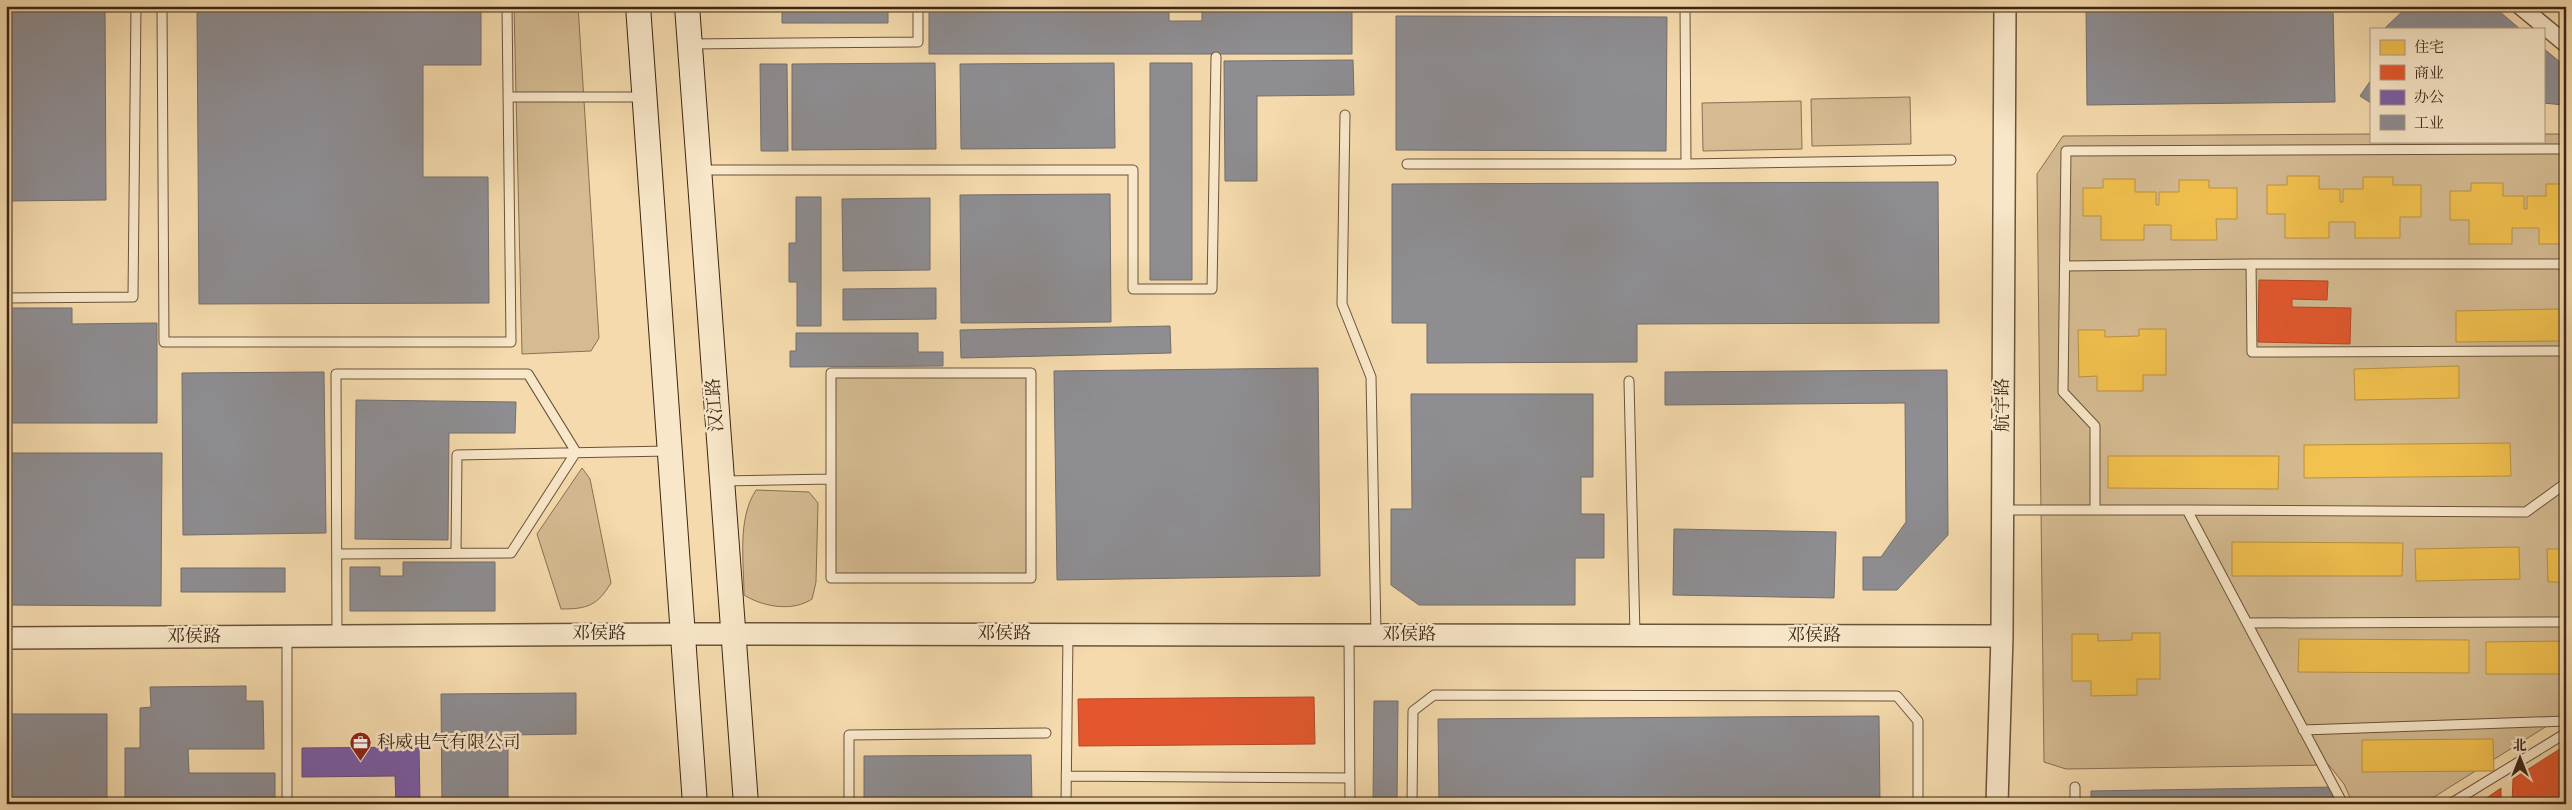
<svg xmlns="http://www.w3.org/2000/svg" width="2572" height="810" viewBox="0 0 2572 810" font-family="'IM FELL English','Noto Serif SC',serif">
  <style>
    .green { fill: #d5bb92; stroke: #887054 }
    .homes { fill: #f2c14e; stroke: #bb923d }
    .shops { fill: #e4572e; stroke: #b24826 }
    .offices { fill: #7b5ea7; stroke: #684d7b }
    .industry { fill: #8d8d92; stroke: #756e6c }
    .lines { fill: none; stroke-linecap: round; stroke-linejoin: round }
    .service-casing { stroke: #6a533b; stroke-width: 11 }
    .minor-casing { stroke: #6a533b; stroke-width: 19 }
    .tertiary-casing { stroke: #6a533b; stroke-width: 24 }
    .secondary-casing { stroke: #3c2615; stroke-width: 26 }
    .service { stroke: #f8e7c9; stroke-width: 9 }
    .minor { stroke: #f8e7c9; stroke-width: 16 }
    .tertiary { stroke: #f8e7c9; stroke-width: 21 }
    .secondary { stroke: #f8e7c9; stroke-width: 24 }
    .labels { text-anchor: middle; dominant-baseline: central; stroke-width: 5; stroke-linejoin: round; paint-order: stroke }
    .street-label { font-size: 18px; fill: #3c2615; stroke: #f8e7c9 }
    .poi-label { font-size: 18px; fill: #3c2615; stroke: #f8e7c9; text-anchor: start }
  </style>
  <rect width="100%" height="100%" fill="#f4daac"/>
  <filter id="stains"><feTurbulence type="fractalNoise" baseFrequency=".004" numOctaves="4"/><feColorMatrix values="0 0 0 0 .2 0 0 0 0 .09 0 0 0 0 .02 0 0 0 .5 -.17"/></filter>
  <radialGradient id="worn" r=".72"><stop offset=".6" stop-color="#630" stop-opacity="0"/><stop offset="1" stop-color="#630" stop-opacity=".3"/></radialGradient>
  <!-- green -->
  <path class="green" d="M514 6H578L599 338 591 351 522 354Z
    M1910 97 1911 144 1812 146 1811 99Z
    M1801 101 1802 149 1703 151 1702 103Z
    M2371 134V141H2543V134H2566V714L2423 804H2353L2344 784 2329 765 2066 769 2044 762 2037 174 2063 136Z
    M831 373H1031V578H831Z
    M582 468 590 479 611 583C597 606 587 609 561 609L537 534Z
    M756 490 809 492 818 503 816 582 812 599C793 612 763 607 744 595 744 561 737 519 756 490Z"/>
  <!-- homes -->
  <path class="homes" d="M2287 176H2319V189H2340V202H2343V189H2363V177H2393V185H2421V217H2400V238H2355V222H2329V238H2285V214H2267V185H2287Z
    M2103 179H2135V192H2156V205H2159V192H2179V180H2209V188H2237V219H2216L2217 240H2171V225H2144V240H2101V216H2083V188H2103Z
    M2471 183H2503V196H2524V209H2527V196H2546V184H2566V244H2539V228H2512V244H2469V220H2450V191H2471Z
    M2560 309V341L2456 342V311Z
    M2139 329H2166V375H2143V391H2097V376L2079 377 2078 330H2105V337L2139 336Z
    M2459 366V398L2355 400 2354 369Z
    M2510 443 2511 476 2304 478V445Z
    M2108 456H2279L2278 489 2108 488Z
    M2232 542 2403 543 2402 576H2232Z
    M2519 547 2520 579 2416 581 2415 549Z
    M2547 549H2566V582H2548Z
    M2132 633H2160V679H2137V695L2091 696V681H2072V634H2098V641L2132 640Z
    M2299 639 2469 640V673L2298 672Z
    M2566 641V674H2486V642Z
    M2493 739 2494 771 2362 772V740Z"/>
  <!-- shops -->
  <path class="shops" d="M2259 280 2328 281 2327 300 2292 299V307L2351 308 2350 344 2258 342Z
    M1314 697 1315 744 1079 746 1078 699Z
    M2566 745V804H2512L2513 779Z
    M2501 788V804H2478Z"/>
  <!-- offices -->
  <path class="offices" d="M419 747 420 804H396L395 776 302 777V748Z"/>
  <!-- industry -->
  <path class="industry" d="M6 6H105L106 200 6 201Z
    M197 6H481V65H423V177H488L489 303 199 304Z
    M782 6H888V23H782Z
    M929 6H1169V21H1202V6H1352V54H929Z
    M2086 6H2333L2335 102 2087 105Z
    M2408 6H2493L2520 29H2384Z
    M1396 16 1667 17 1666 151 1396 150Z
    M2543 48 2566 67V102L2564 105 2543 103Z
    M1353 60 1354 95 1257 96V181H1225L1224 61Z
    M935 63 936 149 792 150V64Z
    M1114 63 1115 148 961 149 960 64Z
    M1150 63H1192V280H1150Z
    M760 64H787L788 151H761Z
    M2371 80V103L2360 96Z
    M1938 182 1939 323 1637 324V362L1427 363V323H1392V184Z
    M1110 194 1111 322 961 323 960 195Z
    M796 197H821V326H797V282H789V243H796Z
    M930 198V270L843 271 842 199Z
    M936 288V319L843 320V289Z
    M6 308H72V324L157 323V423H6Z
    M1170 326 1171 353 961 358 960 330Z
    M796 333H918V352H943V366L790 367V351H796Z
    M1318 368 1320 576 1057 580 1054 371Z
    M1947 370 1948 535 1897 590H1863V557H1881L1906 522 1905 403 1665 405V372Z
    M324 372 326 533 183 535 182 373Z
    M1411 394H1593V477H1581V514H1604V558H1575V605H1419L1391 585V509H1412Z
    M356 400 516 402 515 433H449L448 540 355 539Z
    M6 453H162L161 606 6 605Z
    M1674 529 1836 532 1834 598 1673 595Z
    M403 562H495V611H350V567H380V576H403Z
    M181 568H285V592H181Z
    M246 686V701H263L264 749H188L189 773H275V804H125V748H140V708L151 707 150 687Z
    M576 693V734L508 735V804H442L441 694Z
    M1374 701H1398L1397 804H1373Z
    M6 714H107V804H6Z
    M1879 716 1880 804H1439L1438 719Z
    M1031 755 1032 804H864V756Z
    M2334 787V804H2091V791Z"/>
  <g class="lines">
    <defs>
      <path id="service" d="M162 6 164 342H511L507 6
        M690 44 918 42V6
        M508 97H644
        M1345 115 1342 304 1371 377 1376 634
        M1407 164H1686L1685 6
        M1686 164 1951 160
        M699 170H1133V289H1212L1216 57
        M2566 264H2251L2252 352 2566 351
        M2065 266 2251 264
        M6 298 133 297 136 6
        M1629 381 1635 635
        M722 481 831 479V578H1031V373H831V479
        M2003 510H2187L2343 804
        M2095 510V426L2063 392 2066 151 2566 149
        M2187 510 2526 512 2566 483
        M456 553 457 455 669 451
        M337 554 511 553 576 452 528 374H336L337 636
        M2247 623 2566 622
        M1349 635 1350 804
        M2303 730 2566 721
        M1066 776 1350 778
        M287 804V636
        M849 804V735L1046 733
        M1066 804 1068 635
        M1412 804 1413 711 1434 695 1897 696 1918 721V804
        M2075 804V787
        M2450 804 2566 733"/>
      <path id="minor" d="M2520 6 2566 44"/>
      <path id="tertiary" d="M6 638 683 634 2002 636
        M1997 804 2002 636 2005 6"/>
      <path id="secondary" d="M638 6 695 804
        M687 6 746 804"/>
    </defs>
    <!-- service casing -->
    <use href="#service" class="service-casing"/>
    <!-- minor casing -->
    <use href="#minor" class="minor-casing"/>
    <!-- tertiary casing -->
    <use href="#tertiary" class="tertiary-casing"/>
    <!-- secondary casing -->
    <use href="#secondary" class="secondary-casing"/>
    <!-- service -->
    <use href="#service" class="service"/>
    <!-- minor -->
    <use href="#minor" class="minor"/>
    <!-- tertiary -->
    <use href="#tertiary" class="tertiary"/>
    <!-- secondary -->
    <use href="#secondary" class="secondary"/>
  </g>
  <!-- icons -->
  <defs>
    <symbol id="office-pin" viewBox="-11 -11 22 30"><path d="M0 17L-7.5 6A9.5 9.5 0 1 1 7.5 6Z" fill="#8f2418" stroke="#f8e7c9"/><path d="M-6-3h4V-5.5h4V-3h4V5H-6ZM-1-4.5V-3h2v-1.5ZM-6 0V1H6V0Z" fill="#fff"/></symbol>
  </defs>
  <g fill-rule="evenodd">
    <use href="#office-pin" x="348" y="730" width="25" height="34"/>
  </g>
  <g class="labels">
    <!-- street labels -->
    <g class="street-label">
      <text transform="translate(716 405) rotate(-94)">汉江路</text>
      <text transform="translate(2003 405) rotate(-90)">航宇路</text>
      <text x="599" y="634">邓侯路</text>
      <text x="1004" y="634">邓侯路</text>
      <text x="1409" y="635">邓侯路</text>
      <text x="1814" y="636">邓侯路</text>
      <text x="194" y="637">邓侯路</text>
    </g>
    <!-- poi labels -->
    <g class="poi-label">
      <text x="377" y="743">科威电气有限公司</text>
    </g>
  </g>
  <!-- margin -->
  <rect width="2572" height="810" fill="none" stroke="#f4daac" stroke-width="25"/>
  <rect x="8" y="8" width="2557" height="795" fill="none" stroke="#3c2615" stroke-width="2.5"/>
  <rect x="12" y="12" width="2547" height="785" fill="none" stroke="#3c2615"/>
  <!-- legend -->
  <rect x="2370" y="28" width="175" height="115" fill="#f8e7c9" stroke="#ad9a81"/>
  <rect x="2380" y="40" width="25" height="15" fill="#f2c14e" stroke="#ad9a81"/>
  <text x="2414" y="52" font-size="15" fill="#3c2615">住宅</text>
  <rect x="2380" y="65" width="25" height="15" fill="#e4572e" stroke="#ad9a81"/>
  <text x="2414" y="78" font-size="15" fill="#3c2615">商业</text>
  <rect x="2380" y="90" width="25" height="15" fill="#7b5ea7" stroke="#ad9a81"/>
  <text x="2414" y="102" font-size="15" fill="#3c2615">办公</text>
  <rect x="2380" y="115" width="25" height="15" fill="#8d8d92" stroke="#ad9a81"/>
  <text x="2414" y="128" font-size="15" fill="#3c2615">工业</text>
  <!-- north arrow -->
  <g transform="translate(2520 758)" stroke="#f8e7c9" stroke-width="4" paint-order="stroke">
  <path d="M0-4L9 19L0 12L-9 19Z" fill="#3c2615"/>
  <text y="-8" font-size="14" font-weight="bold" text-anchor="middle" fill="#3c2615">北</text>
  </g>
  <rect width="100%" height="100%" filter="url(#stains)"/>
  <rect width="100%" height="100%" fill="url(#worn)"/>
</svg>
